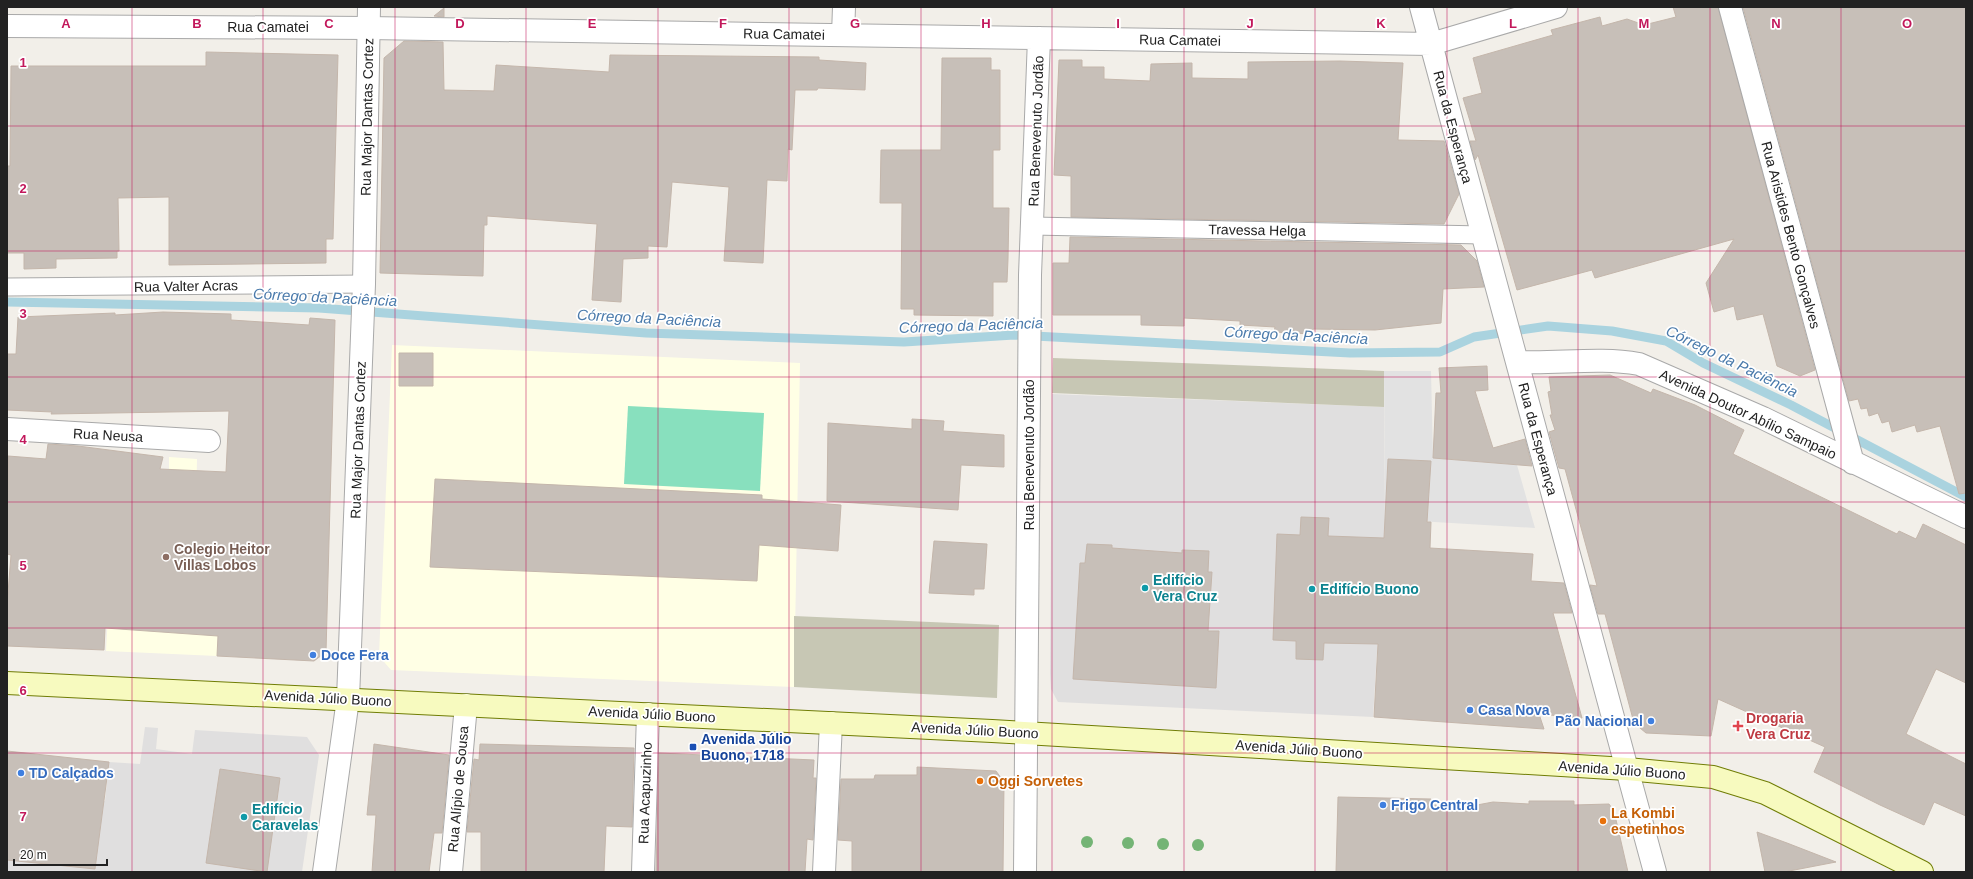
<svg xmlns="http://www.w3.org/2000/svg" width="1973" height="879" font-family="Arial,sans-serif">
  <rect width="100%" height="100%" fill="#f2efe9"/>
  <path fill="#e0dfdf" d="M1052 394 1384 407 1385 519 1373 717 1058 702 1051 689 1050 674Z
    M145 727 158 728 156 749 192 754 195 730 307 737 319 755 302 872H7V792L105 801 109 762 140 764Z"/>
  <path fill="#ffffe5" d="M392 345 800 363 794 687 391 670 379 656Z
    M169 457 197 459 195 550 219 590 217 656 106 651 111 562 169 505Z"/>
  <path fill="#c7c7b4" d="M1053 358 1384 371V407L1052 393Z
    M794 616 999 625 997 698 794 687Z"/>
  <path fill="#88e0be" d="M628 406 764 413 760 491 624 484Z"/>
  <path fill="#e2e2e2" d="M1384 371H1431L1433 458 1517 465 1535 528 1385 519Z"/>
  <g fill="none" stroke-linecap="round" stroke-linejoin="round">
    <path stroke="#aad3df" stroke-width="9" d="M7 302 319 308 646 333 904 342 1014 335 1350 353 1440 352 1474 337 1548 326 1612 331 1666 341 1703 363 1791 405 1966 497"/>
  </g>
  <path fill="#c7bfb8" stroke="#c4b6ab" d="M1673 7H1718L1815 370 1800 376 1777 366 1763 314 1737 320 1734 306 1714 312 1706 283 1734 239 1595 278 1592 270 1517 290 1478 155 1475 160 1470 141H1476L1463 98 1482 93 1473 58 1553 35 1551 30 1600 17 1602 26 1627 19 1644 25 1676 17Z
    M1743 7H1966V493L1959 494 1940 426 1917 432 1915 425 1892 432 1889 421 1882 423 1878 413 1869 416 1867 408 1861 409 1858 399 1849 401Z
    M444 8V17L434 16Z
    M404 41 443 42 444 90 494 91 496 65 609 72 610 55 819 57V60L866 63 865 90 818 88 817 90H795L792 150 788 149 787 181 767 180 763 263 724 261 729 187 672 182 667 247 648 246V258L623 259 621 302 592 300 597 224 487 216V225H484L483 276 380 273 384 58Z
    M206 52 338 55 333 239H326V263L169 265V197L118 198 119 251H117V258L56 259V268L24 269V253H7V166H10L11 66H206Z
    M942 58H991V70H1000V150H993V208H1009L1008 259 1007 282H993V316L914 315V309H901L902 203H880L881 150H941Z
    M1059 60H1082V67H1104V79L1150 81 1151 64 1192 63V78L1248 79V62L1340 61 1403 63 1398 140 1444 141 1459 194 1444 224 1071 217V176L1054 175Z
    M1070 237 1461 245 1477 261 1484 287 1443 289 1441 323 1375 330 1313 329 1312 334 1274 332 1275 327 1240 325V321L1184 318V326L1141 325V315H1053V263H1069Z
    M163 312 231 314V320L309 325 310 318 335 320 326 652 314 661 217 656 218 636 105 628 104 650 7 646V605L11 555 7 554 8 456 46 459 48 444 78 446 163 457 160 469 226 472 229 411 51 414 52 412 7 410V354H16L18 317 115 313V315Z
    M399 353H433V386H399Z
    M1487 366 1488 390 1475 391 1493 448 1525 439 1532 466 1433 458 1436 393H1441L1439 368Z
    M1610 375 1651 393 1653 389 1695 405 1744 430 1733 454 1897 534 1899 531 1916 539 1923 524 1966 545V683L1936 669 1906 734 1966 764V816L1934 802 1924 825 1880 805 1814 772 1825 747 1718 699 1711 736 1646 733 1634 723 1605 614H1598L1590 585 1597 586 1565 469 1559 468 1549 432 1555 430 1550 415H1552L1548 392 1551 391 1549 377Z
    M912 419 944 421 943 431 1004 435V467L961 465 958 510 827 501 828 423 912 429Z
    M1388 459 1431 461 1427 522H1431L1430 548 1533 554 1531 581 1564 583 1572 613H1553L1582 718 1539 714 1544 729 1374 717 1378 644 1324 643 1323 660 1296 659V641L1273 640 1277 534 1300 535 1301 517 1329 518 1328 536 1384 538Z
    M435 479 762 495V499L841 505 838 551 759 545 757 581 430 567Z
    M934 541 987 544 984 589H974V595L929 593Z
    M1087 544 1112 545V548L1182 553V550L1209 551 1208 572H1212L1208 631H1219L1216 688 1073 679 1080 563H1085Z
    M374 744 449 755 442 833H434L429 872H372L376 815H367Z
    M480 744 634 748 632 827 606 826 604 872H481V832H467L474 759 479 760Z
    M7 751 109 762 95 869 7 860Z
    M659 753 814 760 813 778H816L813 840 807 839 805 872H656Z
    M917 767 996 771 1004 782 1003 872H852V841L838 840 841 779H874L875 775H917Z
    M220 769 280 778 267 872 206 863Z
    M1338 797 1431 799 1430 805H1477L1493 802 1529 804V801H1574V805L1609 804 1614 811 1628 872H1336Z
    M1757 832 1787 843 1836 862 1784 872H1765Z"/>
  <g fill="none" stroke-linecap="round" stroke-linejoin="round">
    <defs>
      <path id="service" d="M1032 226 1483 235
        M7 287 364 284"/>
      <path id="minor" d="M1421 7 1627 769
        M1730 7 1853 463
        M7 26 368 28 1431 44 1556 7
        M843 35 844 7
        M1518 362C1558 364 1599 357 1639 364L1763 418 1966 517
        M7 429 209 441
        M451 872 466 705
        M643 872 648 714
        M824 872 831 723
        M1025 872 1030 275 1039 38"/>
      <path id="tertiary" d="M1627 769 1655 872
        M324 872 348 699 364 284 369 7"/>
      <path id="secondary" d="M7 683 992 731 1627 769 1713 777 1765 793 1922 872"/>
    </defs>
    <use href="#service" stroke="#a9a9a9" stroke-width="19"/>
    <use href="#minor" stroke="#a9a9a9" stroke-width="24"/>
    <use href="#tertiary" stroke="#a9a9a9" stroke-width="24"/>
    <use href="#secondary" stroke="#707d05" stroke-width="24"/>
    <use href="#service" stroke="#fff" stroke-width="17"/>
    <use href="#minor" stroke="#fff" stroke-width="22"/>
    <use href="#tertiary" stroke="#fff" stroke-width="22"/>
    <use href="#secondary" stroke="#f7fabf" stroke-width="22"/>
  </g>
  <g fill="#74b475">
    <circle cx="1087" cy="842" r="6"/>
    <circle cx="1128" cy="843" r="6"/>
    <circle cx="1163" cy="844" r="6"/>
    <circle cx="1198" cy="845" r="6"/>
  </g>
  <path fill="none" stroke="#c2185b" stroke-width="1" stroke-opacity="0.55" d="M132 7V872M263 7V872M395 7V872M526 7V872M658 7V872M789 7V872M921 7V872M1052 7V872M1184 7V872M1315 7V872M1447 7V872M1578 7V872M1710 7V872M1841 7V872M7 126H1966M7 251H1966M7 377H1966M7 502H1966M7 628H1966M7 753H1966"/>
  <circle fill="#8d6e63" stroke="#fff" stroke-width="1.5" cx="166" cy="557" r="4"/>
  <g fill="#0f9aa8" stroke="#fff" stroke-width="1.5">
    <circle cx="1145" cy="588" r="4"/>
    <circle cx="1312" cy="589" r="4"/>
    <circle cx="244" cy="817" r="4"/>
  </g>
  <g fill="#3f7fe0" stroke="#fff" stroke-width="1.5">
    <circle cx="313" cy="655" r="4"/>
    <circle cx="1470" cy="710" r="4"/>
    <circle cx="1651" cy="721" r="4"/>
    <circle cx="21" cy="773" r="4"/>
    <circle cx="1383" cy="805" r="4"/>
  </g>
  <path fill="#e0444e" stroke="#fff" stroke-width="1.5" d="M1736 720h4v4h4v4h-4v4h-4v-4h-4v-4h4z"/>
  <rect fill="#1a4fb4" stroke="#fff" stroke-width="1.5" x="689" y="743" width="8" height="8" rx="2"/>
  <g fill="#e8710a" stroke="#fff" stroke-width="1.5">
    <circle cx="980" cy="781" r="4"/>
    <circle cx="1603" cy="821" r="4"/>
  </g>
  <g text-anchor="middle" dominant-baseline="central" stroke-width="3.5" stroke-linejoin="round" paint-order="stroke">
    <g font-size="14" fill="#222" stroke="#fff">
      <text x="268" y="27">Rua Camatei</text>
      <text transform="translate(784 34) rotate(1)">Rua Camatei</text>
      <text transform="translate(1180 40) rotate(1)">Rua Camatei</text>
      <text transform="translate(367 117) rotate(-89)">Rua Major Dantas Cortez</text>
      <text transform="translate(1453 127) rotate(75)">Rua da Esperança</text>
      <text transform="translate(1036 131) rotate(-88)">Rua Benevenuto Jordão</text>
      <text transform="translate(1257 230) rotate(1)">Travessa Helga</text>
      <text transform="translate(1791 235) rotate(75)">Rua Aristides Bento Gonçalves</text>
      <text transform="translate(186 286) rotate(-1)">Rua Valter Acras</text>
      <text transform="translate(1748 414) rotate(25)">Avenida Doutor Abílio Sampaio</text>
      <text transform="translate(108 435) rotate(3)">Rua Neusa</text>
      <text transform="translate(1538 439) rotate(75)">Rua da Esperança</text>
      <text transform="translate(358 440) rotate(-88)">Rua Major Dantas Cortez</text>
      <text transform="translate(1029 455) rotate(-90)">Rua Benevenuto Jordão</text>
      <text transform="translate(328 698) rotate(3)">Avenida Júlio Buono</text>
      <text transform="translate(652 714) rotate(3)">Avenida Júlio Buono</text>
      <text transform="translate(975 730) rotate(3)">Avenida Júlio Buono</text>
      <text transform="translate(1299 749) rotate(4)">Avenida Júlio Buono</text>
      <text transform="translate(1622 770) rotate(4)">Avenida Júlio Buono</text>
      <text transform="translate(458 789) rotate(-85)">Rua Alípio de Sousa</text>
      <text transform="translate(645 793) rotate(-88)">Rua Acapuzinho</text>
    </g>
    <g font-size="14" font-weight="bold" fill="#785e54" stroke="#fff" text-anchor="start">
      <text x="174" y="549">Colegio Heitor<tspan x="174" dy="16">Villas Lobos</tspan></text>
    </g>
    <g font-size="14" font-weight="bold" fill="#0d838f" stroke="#fff" text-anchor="start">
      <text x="1153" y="580">Edifício<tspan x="1153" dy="16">Vera Cruz</tspan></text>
      <text x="1320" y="589">Edifício Buono</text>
      <text x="252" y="809">Edifício<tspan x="252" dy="16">Caravelas</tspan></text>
    </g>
    <g font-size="14" font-weight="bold" fill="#366cbe" stroke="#fff" text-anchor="start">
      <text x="321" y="655">Doce Fera</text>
      <text x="1478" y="710">Casa Nova</text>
      <text x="1643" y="721" text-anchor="end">Pão Nacional</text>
      <text x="29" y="773">TD Calçados</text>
      <text x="1391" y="805">Frigo Central</text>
    </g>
    <g font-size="14" font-weight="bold" fill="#be3a42" stroke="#fff" text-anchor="start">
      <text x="1746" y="718">Drogaria<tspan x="1746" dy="16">Vera Cruz</tspan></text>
    </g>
    <g font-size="14" font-weight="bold" fill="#164399" stroke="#fff" text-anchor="start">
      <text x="701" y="739">Avenida Júlio<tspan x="701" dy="16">Buono, 1718</tspan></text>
    </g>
    <g font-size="14" font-weight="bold" fill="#c56008" stroke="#fff" text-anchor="start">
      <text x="988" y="781">Oggi Sorvetes</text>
      <text x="1611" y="813">La Kombi<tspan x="1611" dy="16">espetinhos</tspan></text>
    </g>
    <g font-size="15" font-style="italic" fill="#4a7aab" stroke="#fff">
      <text transform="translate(325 297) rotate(3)">Córrego da Paciência</text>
      <text transform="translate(649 318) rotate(3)">Córrego da Paciência</text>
      <text transform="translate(971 325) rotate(-2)">Córrego da Paciência</text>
      <text transform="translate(1296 335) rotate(3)">Córrego da Paciência</text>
      <text transform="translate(1732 361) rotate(26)">Córrego da Paciência</text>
    </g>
  </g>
  <g font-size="13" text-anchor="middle" font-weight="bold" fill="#c2185b" stroke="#fff" stroke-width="3.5" stroke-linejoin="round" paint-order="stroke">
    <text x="66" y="28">A</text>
    <text x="197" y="28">B</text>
    <text x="329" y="28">C</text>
    <text x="460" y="28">D</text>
    <text x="592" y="28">E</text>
    <text x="723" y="28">F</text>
    <text x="855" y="28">G</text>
    <text x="986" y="28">H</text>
    <text x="1118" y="28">I</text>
    <text x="1250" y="28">J</text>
    <text x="1381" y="28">K</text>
    <text x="1513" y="28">L</text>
    <text x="1644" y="28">M</text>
    <text x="1776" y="28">N</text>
    <text x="1907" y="28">O</text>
    <text x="23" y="67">1</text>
    <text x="23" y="193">2</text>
    <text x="23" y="318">3</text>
    <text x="23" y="444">4</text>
    <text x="23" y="570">5</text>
    <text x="23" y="695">6</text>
    <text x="23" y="821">7</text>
  </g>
  <rect width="1973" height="879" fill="none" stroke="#222222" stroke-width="16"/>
  <path d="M14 859v6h93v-6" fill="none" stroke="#222222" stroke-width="2"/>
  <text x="20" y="859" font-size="12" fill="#222222" stroke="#ffffff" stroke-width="3" paint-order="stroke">20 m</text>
</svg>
